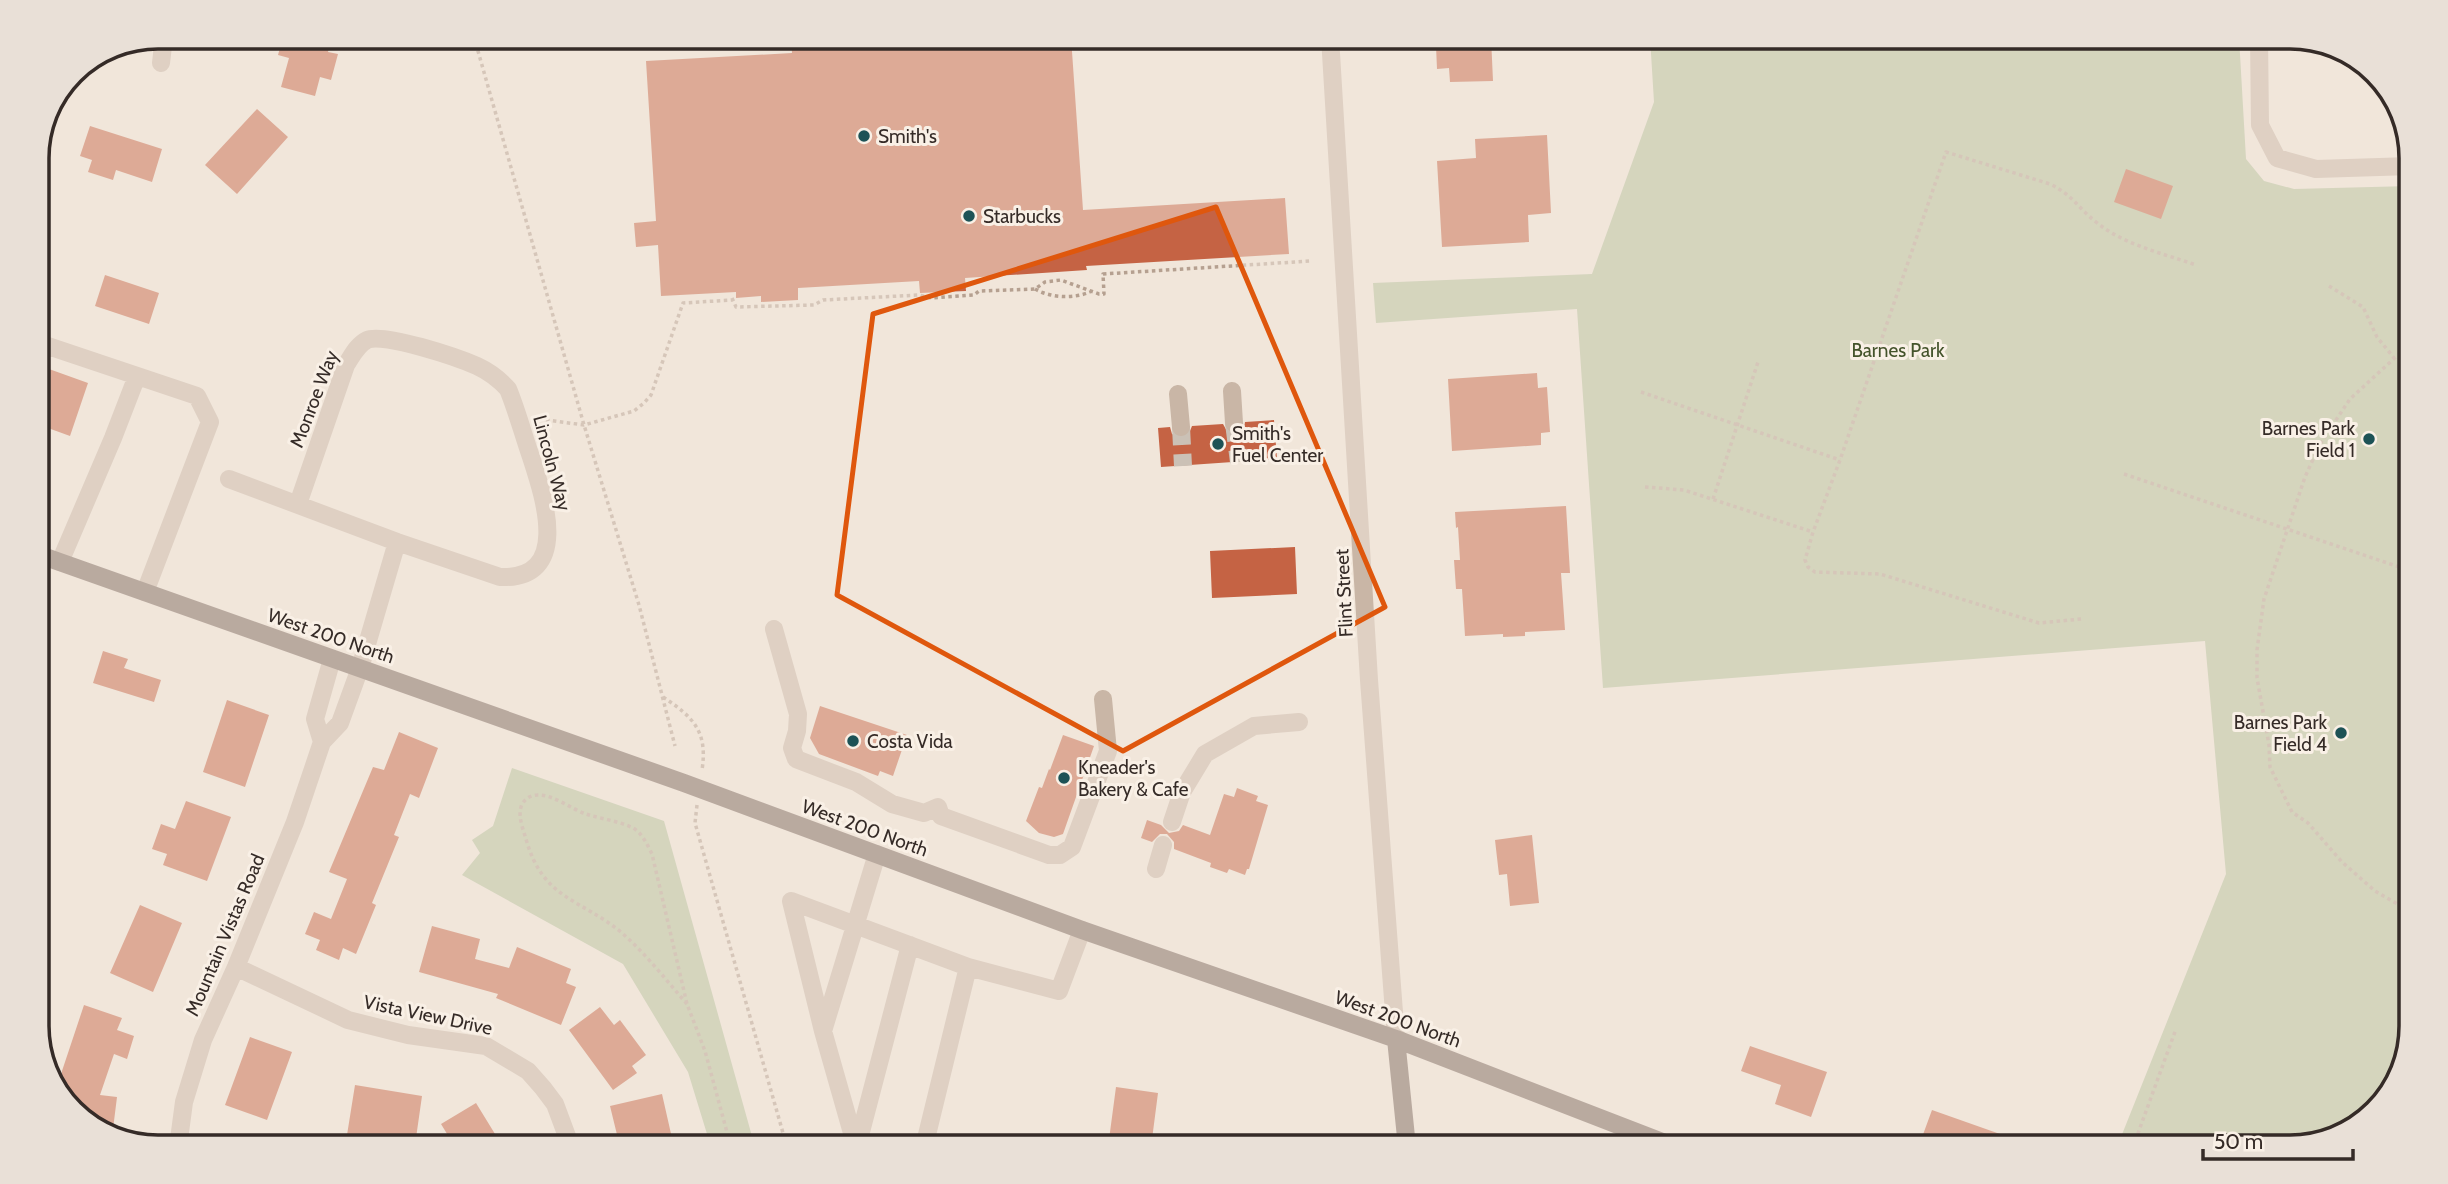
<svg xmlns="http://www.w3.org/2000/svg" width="2448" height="1184" font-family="Cabin,sans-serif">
  <rect width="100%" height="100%" fill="#f1e6da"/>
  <path fill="#b3c09a" d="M1650 37H2239L2246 159 2264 181 2294 189 2411 186V1026L2399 1079 2357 1127 2291 1147H2117L2226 874 2205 641 1603 688 1577 309 1376 323 1373 283 1592 274 1654 102Z
    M512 768 664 821 755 1147H711L688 1072 623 964 462 875 480 853 472 840 493 826Z"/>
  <path fill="#c56344" d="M283 37H332L328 52 338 54 331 80 320 77 315 96 281 87 289 58 278 55Z
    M791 37H904L905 46 1071 37 1083 210 1285 198 1289 254 1086 266 1087 270 965 278 966 291 920 293 919 281 798 288V300L761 302V296L736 298V292L661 296 658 245 636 247 634 223 656 221 646 61 792 53Z
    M1443 37H1491L1493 81 1450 82 1449 68 1437 69 1436 46H1443Z
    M257 109 288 137 237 194 205 165Z
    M90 126 162 149 152 182 116 170 113 180 88 172 92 160 80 156Z
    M1547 135 1551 213 1528 215 1529 242 1442 247 1437 161 1476 158 1475 139Z
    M2126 169 2173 186 2161 219 2114 202Z
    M105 275 159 293 149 324 95 306Z
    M49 369 88 383 70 436 37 424V403Z
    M1537 373 1538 388 1547 387 1550 432 1541 433V445L1452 451 1448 379Z
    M1274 420 1277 459 1161 467 1158 428 1170 427 1172 434 1181 438 1188 436 1192 426 1223 424 1228 433 1235 434 1244 429 1245 422Z
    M1566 506 1570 573H1561L1565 630 1525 632V636L1503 637V634L1465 636 1462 589H1456L1454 560H1460L1458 527 1456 528 1455 512Z
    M1295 547 1297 594 1212 598 1210 551Z
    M103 651 128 659 124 668 161 680 154 702 93 683Z
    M227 700 269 715 245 787 203 772Z
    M820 706 907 735 893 776 880 771 878 776 819 754 810 738Z
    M399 732 438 748 419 798 410 794 394 835 399 837 372 903 376 905 356 954 343 948 339 960 316 950 320 940 305 934 314 912 331 919 347 879 329 872 373 767 384 770Z
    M1063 735 1094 746 1063 834 1054 837 1039 833 1026 821 1039 787 1042 788 1049 769 1050 770Z
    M1237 788 1258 796 1256 801 1268 805 1249 869H1247L1245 875 1229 869 1227 873 1210 867 1211 863 1174 849V842L1167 834H1160L1152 842 1141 838 1147 820 1161 825 1169 833 1179 831 1183 825 1210 835 1224 794 1234 797Z
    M186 801 231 817 207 881 163 865 167 854 152 849 161 824 175 829Z
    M1532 835 1539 903 1510 906 1507 874 1499 875 1495 840Z
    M140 905 182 923 153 992 110 973Z
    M432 926 480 939 475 959 509 968 517 947 571 969 566 983 576 987 561 1025 496 998 498 994 419 972Z
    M84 1005 122 1018 117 1030 134 1036 127 1059 114 1054 100 1095 117 1097 112 1137 105 1135 61 1097 62 1071Z
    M600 1007 614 1025 620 1020 646 1055 632 1066 637 1073 613 1090 569 1030Z
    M250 1037 292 1052 267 1120 225 1105Z
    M1750 1046 1827 1072 1811 1117 1775 1104 1781 1085 1741 1071Z
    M355 1085 422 1096 415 1145 347 1135Z
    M1116 1087 1158 1093 1151 1147H1108Z
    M662 1094 674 1147H620L610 1106Z
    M476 1103 503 1147H455L441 1124Z
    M1932 1110 2000 1134 1995 1147H1942L1921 1140Z"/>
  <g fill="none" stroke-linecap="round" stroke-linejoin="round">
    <path stroke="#cbc1b6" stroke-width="18" stroke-dasharray="18 9" stroke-linecap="butt" d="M1234 423 1239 462
      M1181 427 1183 466"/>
    <path stroke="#b5a090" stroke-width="3.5" stroke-dasharray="3.5 3.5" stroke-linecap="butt" d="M474 37 584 425 639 605 675 746
      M2329 286 2363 307 2377 337 2394 358
      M1035 289C1051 298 1073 299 1090 292
      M732 298 736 307 814 305 823 300 919 295 932 298 974 295 979 291 1035 289 1045 282 1061 280 1099 294H1104L1103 274 1311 261
      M2411 343 2350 399 2320 444 2305 477 2264 599 2257 650V678L2269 745 2270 767 2292 812 2308 823 2342 862 2375 891 2411 912
      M1641 392 1840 460
      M539 419 584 425 634 411 644 403 651 395 683 303 732 300
      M2124 474 2411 571
      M1645 487 1684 490 1813 532
      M1713 499 1758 362
      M2081 619 2039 623 1880 574 1815 572 1808 567 1805 560 1813 532 1840 460 1946 152 2050 184C2074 196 2077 207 2096 222 2124 245 2162 253 2196 265
      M663 697C693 717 708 731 702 770
      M697 805 695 823 787 1147
      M2406 961 2411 963
      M2399 981 2411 985
      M687 1004C666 980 646 954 622 933 580 898 543 900 526 839 523 829 518 817 521 807 523 800 530 795 537 795 553 794 571 809 586 814 601 819 619 821 633 828 642 833 647 844 652 854L687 1004 705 1051 731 1147
      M2133 1147 2176 1029"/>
    <path stroke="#c9b6a6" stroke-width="18" d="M1330 37 1369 680 1396 1039
      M2259 37 2260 125 2277 158 2316 169 2411 166
      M161 63 164 37
      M37 365 45 345 197 396 210 422 145 592
      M1232 391 1234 423
      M1178 394 1181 427
      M229 479 397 542 500 577C572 580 544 497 531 457 523 434 517 411 508 389 499 379 490 372 477 366 459 358 383 332 367 340 357 345 352 356 346 365L298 504
      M60 562 113 438 137 376
      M774 629 798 714 797 731 792 748 796 759 856 782 892 804 924 813 938 807 941 816 1049 855H1060L1072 847 1108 751 1103 699
      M322 742 315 719 332 659
      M1172 822 1182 792 1205 754 1254 726 1299 722
      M1156 869 1163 845
      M236 967 348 1020 408 1035 486 1046 528 1071 543 1088 555 1104 571 1147
      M823 1031 791 901 968 967
      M178 1147 184 1102 203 1040 236 967 295 822 322 742 340 723 360 668 397 542
      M856 1147 823 1031 877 854
      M857 1147 910 945
      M924 1147 968 967 1059 991 1082 930"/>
    <path stroke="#776258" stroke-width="18" d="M37 554 684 783 1082 930 1396 1039 1675 1147
      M1396 1039 1407 1147"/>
  </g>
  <path d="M0 0H2448V1184H0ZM1216 207 1385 607 1123 751 837 595 873 314Z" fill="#f1e6da" fill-opacity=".55" fill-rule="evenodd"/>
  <path fill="none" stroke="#df570d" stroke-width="5" stroke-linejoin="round" d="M1216 207 1385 607 1123 751 837 595 873 314Z"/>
  <g fill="#1d5256" stroke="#f9f0e6" stroke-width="2.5">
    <circle cx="864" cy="136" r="7"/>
    <circle cx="969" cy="216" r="7"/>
    <circle cx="2369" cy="439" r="7"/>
    <circle cx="1218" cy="444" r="7"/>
    <circle cx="2341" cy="733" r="7"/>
    <circle cx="853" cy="741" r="7"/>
    <circle cx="1064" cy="778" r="7"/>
  </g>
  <g text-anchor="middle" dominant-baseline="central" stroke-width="6" stroke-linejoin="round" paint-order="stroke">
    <g font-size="19" fill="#352b27" stroke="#f9f0e6" text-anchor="start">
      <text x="878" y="136">Smith's</text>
      <text x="983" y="216">Starbucks</text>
      <text x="2355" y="428" text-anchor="end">Barnes Park<tspan x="2355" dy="22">Field 1</tspan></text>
      <text x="1232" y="433">Smith's<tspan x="1232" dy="22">Fuel Center</tspan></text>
      <text x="2327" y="722" text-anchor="end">Barnes Park<tspan x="2327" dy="22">Field 4</tspan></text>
      <text x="867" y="741">Costa Vida</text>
      <text x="1078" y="767">Kneader's<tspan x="1078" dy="22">Bakery &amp; Cafe</tspan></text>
    </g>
    <g font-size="19" fill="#44532b" stroke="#f9f0e6">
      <text x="1898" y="350">Barnes Park</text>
    </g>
    <g font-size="19" fill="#352b27" stroke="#f9f0e6">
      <text transform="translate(314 399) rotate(-69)">Monroe Way</text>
      <text transform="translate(552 463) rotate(75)">Lincoln Way</text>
      <text transform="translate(1344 593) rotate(-93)">Flint Street</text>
      <text transform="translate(331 636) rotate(19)">West 200 North</text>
      <text transform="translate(865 828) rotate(20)">West 200 North</text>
      <text transform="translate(225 935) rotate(-67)">Mountain Vistas Road</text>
      <text transform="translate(428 1015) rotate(12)">Vista View Drive</text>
      <text transform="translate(1398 1019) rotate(20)">West 200 North</text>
    </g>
  </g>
  <path d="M0 0H2448V1184H0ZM158 49H2290A109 109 0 0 1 2399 158V1026A109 109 0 0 1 2290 1135H158A109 109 0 0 1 49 1026V158A109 109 0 0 1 158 49Z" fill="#e9e0d7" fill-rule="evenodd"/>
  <path fill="none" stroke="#352b27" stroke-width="3.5" d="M158 49H2290A109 109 0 0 1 2399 158V1026A109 109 0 0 1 2290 1135H158A109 109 0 0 1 49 1026V158A109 109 0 0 1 158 49Z"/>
  <path d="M2203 1149v10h150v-10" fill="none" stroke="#352b27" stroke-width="3.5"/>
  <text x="2214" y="1149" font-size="21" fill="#352b27" stroke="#f9f0e6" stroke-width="5" paint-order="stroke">50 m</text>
</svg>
